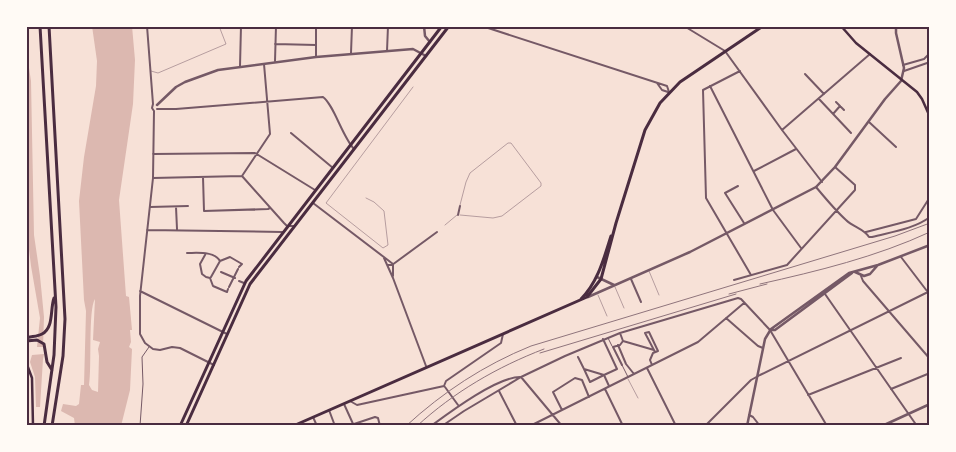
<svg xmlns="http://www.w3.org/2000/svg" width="956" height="452" font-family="'Noto Sans',sans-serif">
  <rect width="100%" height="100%" fill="#f7e1d7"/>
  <path fill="#dcb8b0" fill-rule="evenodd" d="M92 26H132L135 60 133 104 119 200 126 296 129 297 132 330H130L131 342 129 347 132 349 130 390 121 426H75L74 418 61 411 63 404 76 406 79 404 81 385H84L86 311 84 300 79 201 84 157 96 86 97 61ZM95 299 93 340 100 342 98 349 99 356 98 392 92 390 89 385C92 367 88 310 95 299Z
    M26 48 31 81 34 235 40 276 44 317 43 347H37L40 318 31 266 26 224Z
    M44 354 43 359 40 407H36L35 377 30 362 32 355Z"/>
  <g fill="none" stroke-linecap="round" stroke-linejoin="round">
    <path stroke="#755966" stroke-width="0.5" d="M151 71 158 73 226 44 219 26
      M366 198 374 202 384 211 388 245 383 248 326 203 413 87
      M460 205 466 182 470 173 508 143H511L541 183V186L502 216 493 218 460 215
      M445 225 457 215
      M649 271 659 295
      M615 287 624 308
      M598 295 607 316
      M628 379 638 398"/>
    <path stroke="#755966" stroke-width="1" d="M608 338 612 346
      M622 365 628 377
      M140 426 143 384 142 357 149 347"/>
    <path stroke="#755966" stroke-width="2" d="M147 26 153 104 152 108 154 111 153 178 140 296V334L145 343 153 349 160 350 172 347 180 348 214 365
      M482 26 667 86 669 92
      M684 26 725 51 782 130 822 182
      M275 44 316 45
      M387 51 388 26
      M351 53 352 26
      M316 57V26
      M275 61 276 26
      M903 65 924 59 930 53
      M240 66 241 26
      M740 71 703 90 706 198 751 275
      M904 71 930 62
      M805 74 824 94
      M657 83 662 90 668 92
      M710 86 773 210 801 248
      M819 99 851 133
      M836 102 840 106
      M157 109H176L323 97C334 105 342 136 354 149
      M833 114 840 106 844 110
      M869 122 896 147
      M782 130 870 54
      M291 133 333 168
      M153 154 255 153 315 190
      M754 171 796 149
      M242 176 270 134 264 64
      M203 177 204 211 268 209 270 208
      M153 178 242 176 284 223 287 226H294
      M738 186 725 193 744 223
      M816 187C826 199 835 210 846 220 853 227 864 229 869 237H872C891 232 914 229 930 217
      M313 203 393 264V276
      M150 207 188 206
      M176 207 177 229
      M458 215 460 206
      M147 230 282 232
      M866 232 916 219 930 197
      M187 253C198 253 214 251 220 261L211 277
      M205 255 200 264 202 274 206 277 210 278 213 286 227 292 228 289
      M901 257 930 295
      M384 258 393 278 426 366
      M220 261 230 257 242 264 239 267
      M388 265H392L437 232
      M221 272 235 278
      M861 276 863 281 930 359
      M631 279 641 302
      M734 280 787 265 855 190V185L835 167
      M239 281 244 283
      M229 287 238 269
      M140 291 227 334
      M825 294 917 426
      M726 318 758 346 763 348
      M620 333 623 341 654 350
      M603 339 617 369 604 375 609 386
      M618 345 626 364 634 374
      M578 357 584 369 604 375
      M622 365 613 347 620 345 623 341
      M652 365 650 360 653 353 658 351 649 332 645 333 655 352
      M647 368 676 426
      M584 369 590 382 604 375
      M521 377 562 426
      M445 387 458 405
      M605 389 623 426
      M891 389 930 373
      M499 391 517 426
      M808 395 901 358
      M350 401 357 405 444 386 446 381 501 343 503 334
      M344 404 354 426
      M329 410 335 426
      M562 410 553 392 575 378 582 380 589 397
      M749 415 753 417 760 426
      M313 417 317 426
      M354 424 375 417 378 418 380 426
      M431 426C450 412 497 377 520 377
      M442 426 464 411 521 377 565 356 620 333 738 298 741 299 770 330 827 426
      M530 426 698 342 744 303
      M705 426 751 380 760 375 930 291"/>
    <path stroke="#755966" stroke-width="2.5" d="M424 26 425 36 430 42
      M157 105 176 87 185 82 218 70 316 57 413 49 426 56
      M855 272 864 276 870 274 877 266
      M597 277 614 285
      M588 297 690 252 816 187 835 167 885 99 901 81 904 68 896 33V26
      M771 330H775L852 273
      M747 426 765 339 771 329 849 273 878 265 930 245
      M882 426 930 404"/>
    <path stroke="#4a2c40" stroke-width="2.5" d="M841 26 856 43 917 92 922 99 930 117
      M26 362 32 378 33 426"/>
    <path stroke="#4a2c40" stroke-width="3" d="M581 299C598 282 604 258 611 236
      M180 426 246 281 442 26
      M186 426 250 284 449 26
      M293 426 587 297 601 279 616 223 645 130 660 103 680 82 763 26"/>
    <path stroke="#4a2c40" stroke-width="3" d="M40 26 56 307 54 355 44 426
      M49 26 65 319 63 356 52 426
      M26 338C31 336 37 337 42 334 54 328 50 309 54 298
      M26 341 37 340 44 344 47 362 52 370"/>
    <path stroke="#8f747c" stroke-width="1" d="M760 284C818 271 876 257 930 232
      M729 294 767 284
      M540 353 736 294
      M406 426C443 392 484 365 531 346L895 236 930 223
      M417 426C454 392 497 367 544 349"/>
  </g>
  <rect width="956" height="452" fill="none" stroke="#fffaf5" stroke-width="55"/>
  <rect x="28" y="28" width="900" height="396" fill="none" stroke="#4a2c40" stroke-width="2"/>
</svg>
